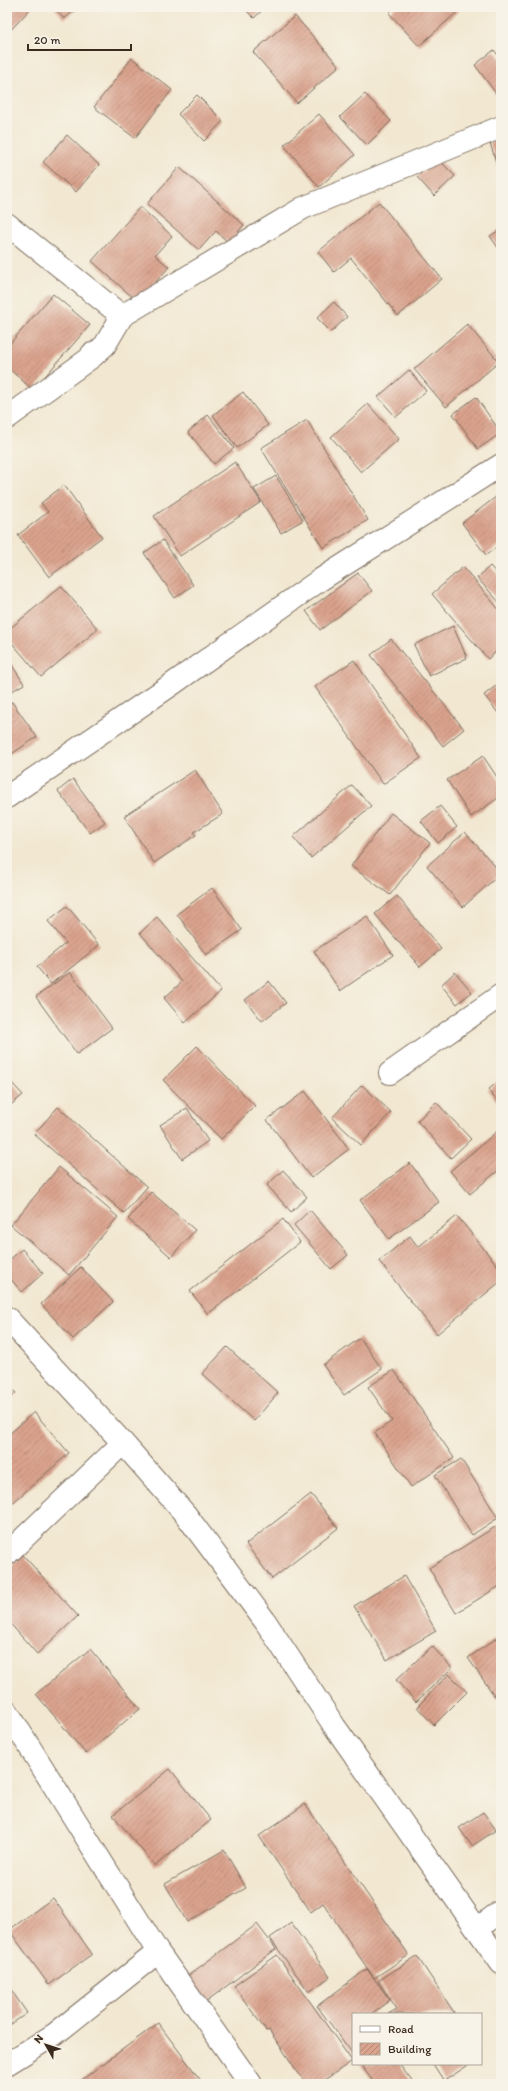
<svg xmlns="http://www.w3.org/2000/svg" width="508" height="2091" font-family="Itim,sans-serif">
  <defs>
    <pattern id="building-hatch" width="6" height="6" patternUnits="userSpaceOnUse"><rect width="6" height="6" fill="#daa38d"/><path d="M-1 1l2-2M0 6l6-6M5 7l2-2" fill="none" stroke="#b28573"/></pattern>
  </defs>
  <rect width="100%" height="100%" fill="#f7f3e8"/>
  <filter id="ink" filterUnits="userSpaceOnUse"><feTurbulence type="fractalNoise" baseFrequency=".025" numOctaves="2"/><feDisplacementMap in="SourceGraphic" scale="8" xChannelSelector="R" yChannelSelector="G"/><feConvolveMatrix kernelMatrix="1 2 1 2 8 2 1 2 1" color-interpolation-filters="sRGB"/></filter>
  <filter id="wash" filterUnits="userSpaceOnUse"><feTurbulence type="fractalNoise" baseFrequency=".012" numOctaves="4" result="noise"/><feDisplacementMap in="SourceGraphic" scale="16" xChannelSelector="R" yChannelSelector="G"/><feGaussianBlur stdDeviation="0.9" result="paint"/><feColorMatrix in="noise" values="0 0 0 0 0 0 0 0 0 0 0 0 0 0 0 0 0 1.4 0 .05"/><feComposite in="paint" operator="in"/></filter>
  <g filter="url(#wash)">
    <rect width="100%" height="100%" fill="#f2e8d2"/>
    <g id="blocks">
      <path fill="url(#building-hatch)" d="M7 7H32L7 34Z
        M54 7H79L64 19Z
        M243 7H266L254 18Z
        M395 7H463L419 46 389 13Z
        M295 16 339 66 297 103 253 52Z
        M494 50 501 59V92L497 95 475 65Z
        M132 58 172 90 135 138 94 107Z
        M365 94 391 121 367 145 340 117Z
        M197 95 223 121 204 141 178 114Z
        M319 114 355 155 319 187 284 145Z
        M67 135 99 165 76 192 43 162Z
        M501 140V170L499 171 490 143Z
        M437 158 455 176 434 196 417 177Z
        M179 167 244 225 229 243 216 231 199 250 147 204Z
        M379 202 442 279 398 316 351 258 334 272 318 252Z
        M140 207 172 236 155 255 169 267 138 302 92 261Z
        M501 229V252L490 236Z
        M53 294 90 325 33 390 7 367V347Z
        M334 302 347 317 331 332 317 318Z
        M467 324 499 362 446 407 414 369Z
        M409 370 426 391 396 417 378 397Z
        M243 392 268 425 237 448 213 415Z
        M476 397 501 433 478 449 453 414Z
        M368 404 399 439 361 472 331 437Z
        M208 415 234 448 214 464 188 432Z
        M307 420 368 520 323 548 261 448Z
        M235 462 261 502 180 556 154 516Z
        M276 476 303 520 281 533 254 489Z
        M64 485 102 537 49 577 18 535 48 512 41 503Z
        M501 493V544L486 555 462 523Z
        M163 540 193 585 175 598 144 553Z
        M490 566 501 578V604L477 578Z
        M463 567 501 612V647L488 659 432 594Z
        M358 573 372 591 320 630 306 611Z
        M61 586 98 629 41 677 7 637V631Z
        M453 626 467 658 429 676 414 645Z
        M391 639 464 729 443 746 371 655Z
        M7 657 24 684 7 694Z
        M354 660 421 758 383 784 315 687Z
        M501 682V711L498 713 484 695Z
        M12 702 37 737 7 757V705Z
        M483 756 501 783V796L471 817 447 780Z
        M195 770 223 814 194 832 196 835 154 863 124 816Z
        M73 779 105 822 90 833 58 791Z
        M352 785 371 806 311 858 293 837Z
        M440 806 457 827 438 843 421 821Z
        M391 813 430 843 390 895 351 866Z
        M465 832 501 873 463 907 427 866Z
        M212 888 242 930 206 955 177 914Z
        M397 896 441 949 420 967 375 914Z
        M67 906 99 945 51 984 37 967 66 943 48 921Z
        M367 916 393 955 340 991 314 951Z
        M157 917 221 991 185 1023 164 998 182 982 140 933Z
        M70 972 112 1028 77 1054 36 997Z
        M455 972 472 992 457 1004 441 985Z
        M269 981 286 1003 262 1021 245 1000Z
        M197 1046 255 1106 221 1139 163 1080Z
        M501 1079V1106L488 1090Z
        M9 1080 23 1095 7 1108V1081Z
        M362 1085 391 1112 361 1145 332 1118Z
        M305 1091 349 1149 311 1178 267 1120Z
        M436 1102 471 1139 451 1158 417 1121Z
        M58 1107 147 1187 124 1213 34 1134Z
        M187 1108 208 1141 182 1159 160 1125Z
        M501 1128V1168L470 1194 450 1171Z
        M410 1163 439 1202 389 1239 360 1200Z
        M59 1167 118 1217 69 1275 11 1225Z
        M283 1170 307 1197 291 1212 267 1185Z
        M151 1192 195 1230 171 1257 128 1219Z
        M310 1210 348 1255 331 1269 294 1225Z
        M457 1216 501 1270V1281L437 1334 379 1261 410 1236 418 1247Z
        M283 1219 300 1242 208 1314 190 1291Z
        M22 1249 43 1273 22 1292 7 1275V1262Z
        M81 1267 113 1302 73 1339 41 1304Z
        M360 1338 382 1369 344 1395 323 1365Z
        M227 1347 278 1393 254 1421 202 1374Z
        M394 1370 454 1458 411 1487 375 1433 392 1421 368 1387Z
        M7 1384 16 1393 7 1401Z
        M34 1412 69 1453 7 1508V1436Z
        M461 1459 498 1518 472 1535 435 1475Z
        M311 1494 338 1528 272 1579 246 1544Z
        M500 1524 501 1585 456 1613 429 1568Z
        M23 1555 78 1616 37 1654 7 1620V1569Z
        M404 1576 436 1631 387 1660 354 1606Z
        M501 1635V1694L496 1698 468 1658Z
        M432 1646 452 1668 416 1702 396 1680Z
        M90 1649 140 1709 86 1754 36 1694Z
        M449 1674 467 1692 434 1725 417 1707Z
        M170 1769 211 1820 155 1866 113 1815Z
        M305 1804 409 1955 374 1978 323 1903 311 1912 259 1836Z
        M483 1812 496 1830 472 1846 459 1828Z
        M224 1850 246 1888 187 1922 165 1884Z
        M53 1898 92 1954 49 1985 9 1930Z
        M291 1923 330 1977 309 1992 270 1938Z
        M257 1924 276 1949 204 2003 185 1978Z
        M277 1955 352 2061 319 2084H306L269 2030 266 2031 234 1986Z
        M417 1956 455 2014H388L397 2009 378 1981Z
        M367 1969 390 2000 371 2014H353V2054L317 2006Z
        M7 1984 27 2013 7 2027Z
        M158 2023 202 2082 200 2084H76Z
        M360 2064H399L414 2084H375Z
        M433 2064H470L444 2081Z"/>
    </g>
  </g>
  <g filter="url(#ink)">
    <use href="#blocks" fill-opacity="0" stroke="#7b6c5d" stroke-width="1"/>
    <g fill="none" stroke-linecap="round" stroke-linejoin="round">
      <defs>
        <path id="minor" d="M7 224 122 316
          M93 356 105 345 122 316 303 208 501 127
          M7 418 93 356 92 354
          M7 797 171 685 320 580 501 465
          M390 1073 501 995
          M7 1318 123 1443 186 1515 265 1621 335 1727 501 1963
          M7 1554 123 1443
          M7 1711 158 1952 251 2084
          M477 1929 501 1911
          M7 2064 55 2034 158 1952"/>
      </defs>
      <use href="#minor" stroke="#7b6c5d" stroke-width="24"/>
      <use href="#minor" stroke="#fff" stroke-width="22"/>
    </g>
  </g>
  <rect width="508" height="2091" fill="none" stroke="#f7f3e8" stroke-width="24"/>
  <rect x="352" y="2013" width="130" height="52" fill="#f7f3e8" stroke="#aca397"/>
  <rect x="360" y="2026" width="20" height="6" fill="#ffffff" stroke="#aca397"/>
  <text x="388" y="2033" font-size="12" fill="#3b2a1e">Road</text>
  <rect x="360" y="2043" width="20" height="12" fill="url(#building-hatch)" stroke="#aca397"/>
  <text x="388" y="2053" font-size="12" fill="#3b2a1e">Building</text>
  <g transform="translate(46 2045) rotate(309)" stroke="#f7f3e8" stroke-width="3" paint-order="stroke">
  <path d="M0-3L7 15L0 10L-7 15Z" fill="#3b2a1e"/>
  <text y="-6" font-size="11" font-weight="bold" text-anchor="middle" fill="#3b2a1e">N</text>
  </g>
  <path d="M28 44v6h103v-6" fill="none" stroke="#3b2a1e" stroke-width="2"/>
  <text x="34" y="44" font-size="12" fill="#3b2a1e" stroke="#f7f3e8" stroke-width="3" paint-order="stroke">20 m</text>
</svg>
